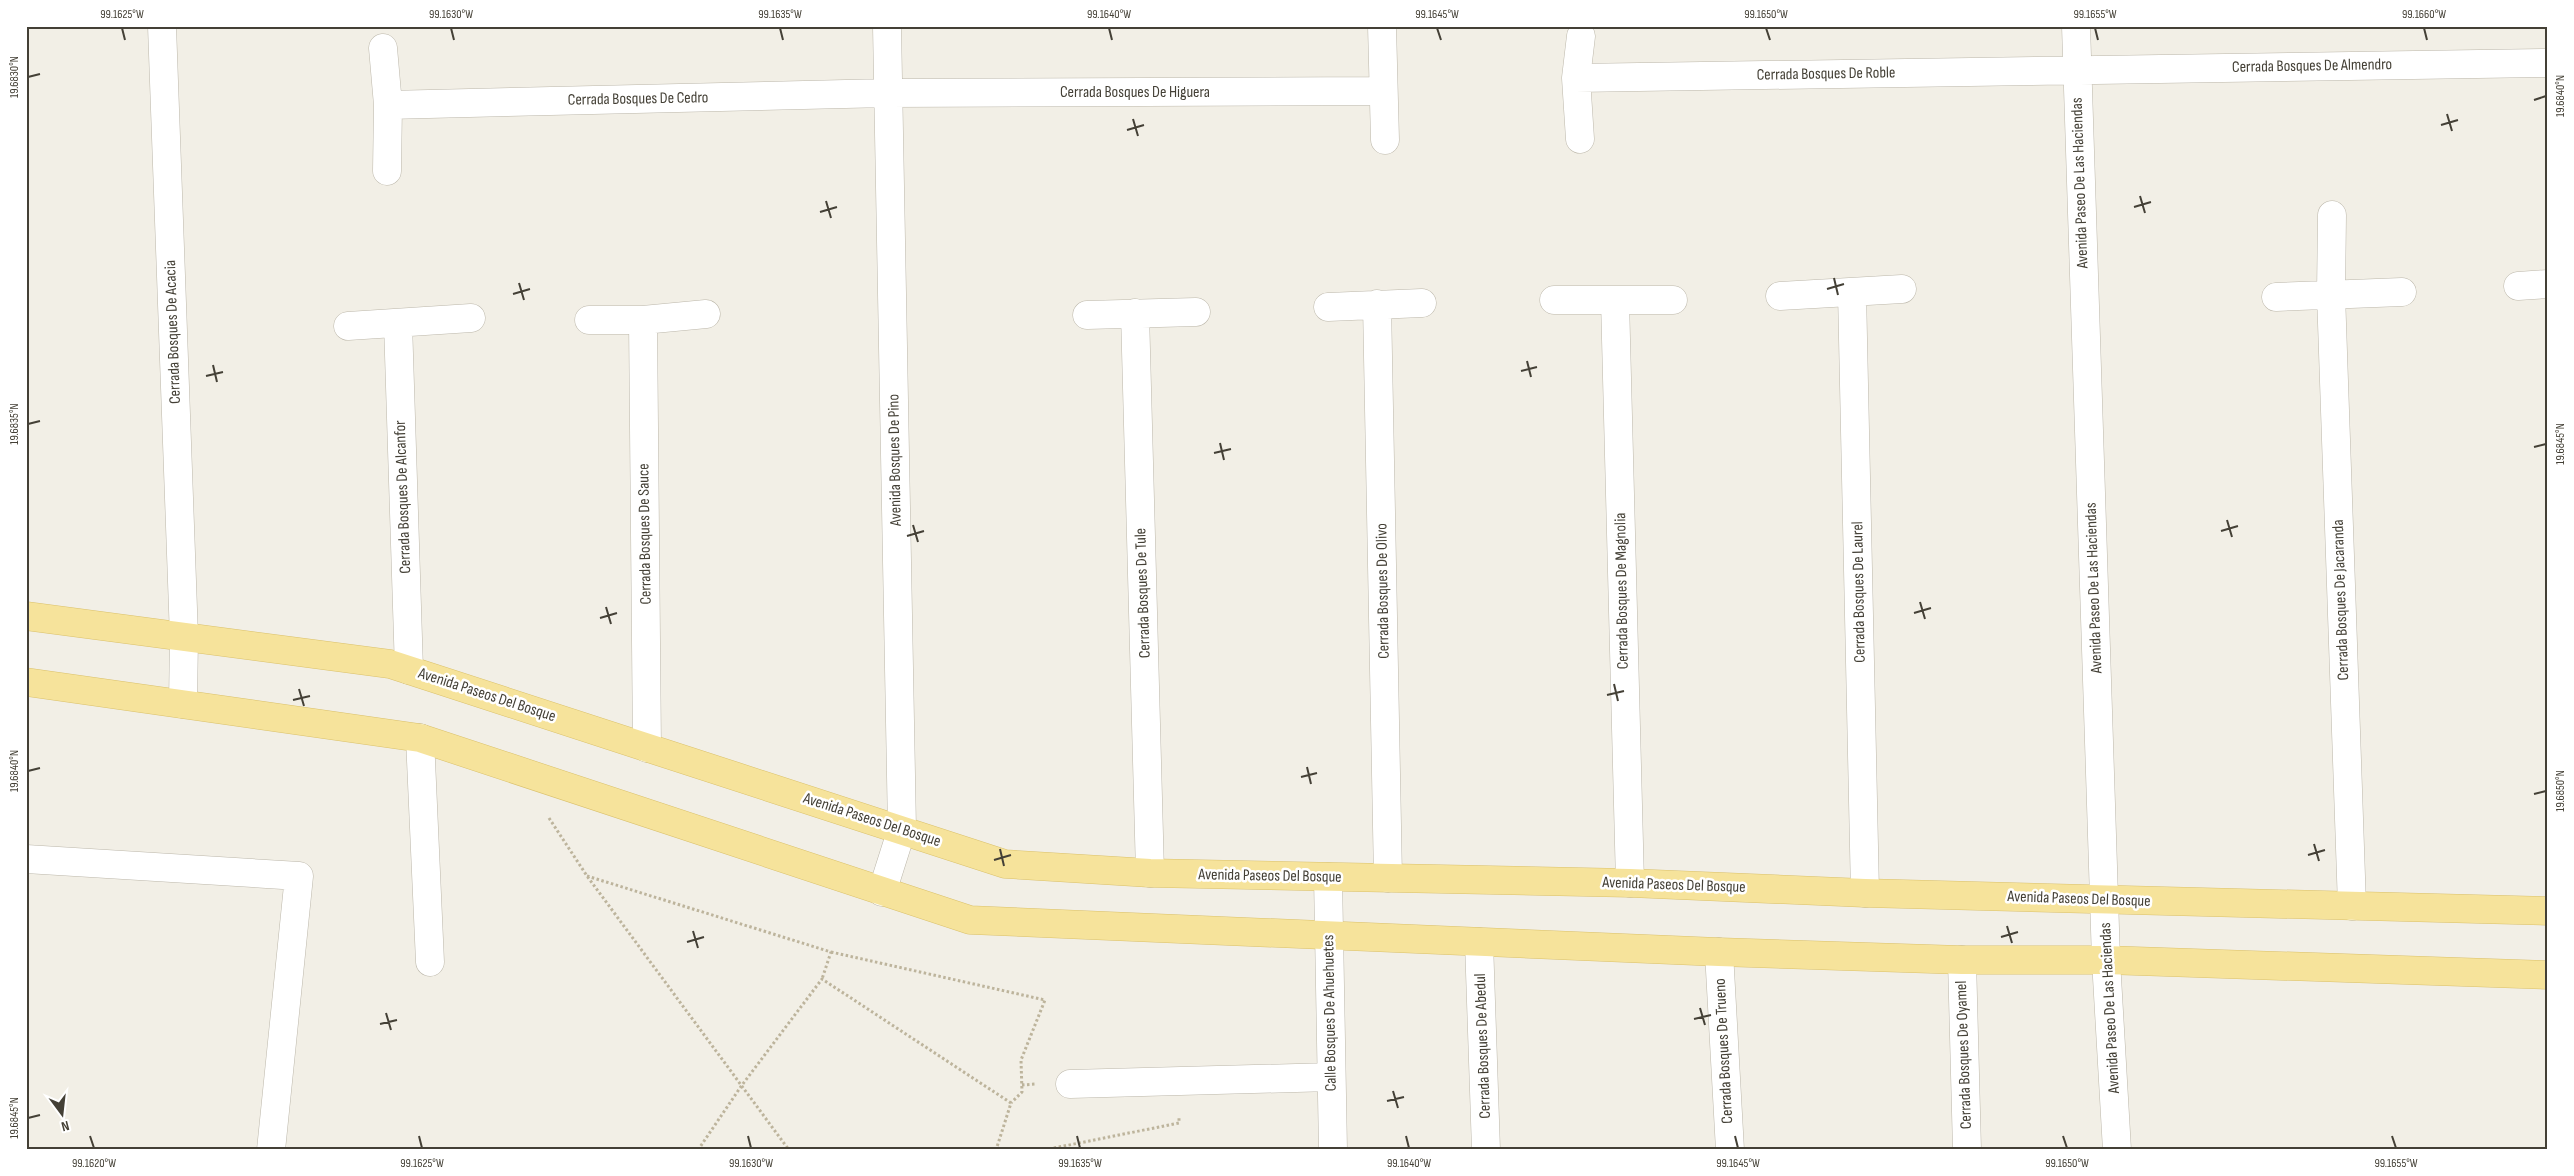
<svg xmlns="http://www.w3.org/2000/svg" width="2574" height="1176" font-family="'Sofia Sans Condensed',sans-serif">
  <rect width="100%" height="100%" fill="#f2efe6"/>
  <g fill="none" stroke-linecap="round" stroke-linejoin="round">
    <defs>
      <path id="minor" d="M162 26 184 637 183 704
        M1382 26 1385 140
        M2076 26 2106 960 2117 1150
        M383 48 388 105 387 171
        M1576 78 2548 63
        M388 105 887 93 1383 91
        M1580 139 1576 78 1581 36
        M2332 215 2331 294 2352 906
        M2518 286 2548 284
        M1852 292 1865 893
        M1780 296 1902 289
        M2276 297 2402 292
        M1554 300H1673
        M1615 300 1630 883
        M1377 304 1388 878
        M1328 307 1422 303
        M1135 313 1150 873
        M1087 315 1196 312
        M589 320H643L706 314
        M643 320 647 748
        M398 323 409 670
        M348 326 471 318
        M420 738 430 962
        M26 859 299 876 271 1150
        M1328 877 1333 1150
        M882 892 902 829 887 26
        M1479 942 1486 1150
        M1719 952 1730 1150
        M1962 960 1967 1150
        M1070 1084 1331 1077"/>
      <path id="major" d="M26 616 390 664 1005 864 1150 873 1630 883 1865 893 2548 911
        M26 682 420 738 970 920 1719 952 1962 960H2106L2548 975"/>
    </defs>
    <use href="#minor" stroke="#bcb7aa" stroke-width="29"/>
    <use href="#major" stroke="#dac16c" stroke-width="29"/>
    <path stroke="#bdb49c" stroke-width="3" stroke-dasharray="2.5 2.5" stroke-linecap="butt" d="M549 818 587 876 789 1150
      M587 876 831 952 822 979
      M831 952 1045 1000 1021 1060 1022 1092 1011 1103
      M1022 1085 1036 1084
      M698 1150 742 1085 822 979 1011 1103 996 1150
      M1044 1150 1179 1123V1117"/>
    <use href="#minor" stroke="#fff" stroke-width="28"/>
    <use href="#major" stroke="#f6e39b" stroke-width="28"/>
  </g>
  <path fill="none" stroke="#444036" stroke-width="2" d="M122 28 125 40M451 28 454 40M780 28 783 40M1109 28 1112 40M1437 28 1441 40M1766 28 1770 40M2095 28 2098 40M2424 28 2427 40M28 77 40 74M2534 100 2546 96M2447 114 2452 131M1133 119 1138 136M2441 125 2458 120M1127 130 1144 125M2140 196 2145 213M826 201 831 218M2134 207 2151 202M820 212 837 207M1834 278 1838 295M519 283 524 300M1827 289 1844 284M513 294 530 289M1527 361 1531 377M213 365 217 382M1521 371 1537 367M206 376 223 372M28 424 40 421M1220 443 1224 460M2534 447 2546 444M1214 453 1231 449M2227 520 2232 537M913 525 918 542M2221 531 2238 526M907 536 924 531M1920 602 1925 619M606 607 611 624M1914 613 1931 608M600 618 617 613M1614 684 1618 701M299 689 304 706M1607 695 1624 691M293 700 310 696M1307 767 1311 784M28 771 40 768M1301 777 1317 773M2534 794 2546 791M2314 844 2319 861M1000 849 1004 866M2308 855 2325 850M994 860 1011 855M2007 926 2012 943M693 931 698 948M2001 937 2018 932M687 942 704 937M1700 1008 1705 1025M386 1013 391 1030M1694 1019 1711 1015M380 1024 397 1020M1393 1091 1398 1108M1387 1101 1404 1097M28 1118 40 1115M90 1136 94 1148M419 1136 422 1148M748 1136 751 1148M1077 1136 1080 1148M1406 1136 1409 1148M1735 1136 1738 1148M2063 1136 2067 1148M2392 1136 2396 1148"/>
  <g text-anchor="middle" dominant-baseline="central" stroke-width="5" stroke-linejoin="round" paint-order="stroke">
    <g font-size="16" fill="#444036" stroke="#fff">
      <text transform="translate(2312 66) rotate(-1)">Cerrada Bosques De Almendro</text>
      <text transform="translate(1826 74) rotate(-1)">Cerrada Bosques De Roble</text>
      <text x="1135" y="92">Cerrada Bosques De Higuera</text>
      <text transform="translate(638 99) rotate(-1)">Cerrada Bosques De Cedro</text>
      <text transform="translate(2080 183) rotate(-92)">Avenida Paseo De Las Haciendas</text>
      <text transform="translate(173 332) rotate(-92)">Cerrada Bosques De Acacia</text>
      <text transform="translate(895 460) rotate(-91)">Avenida Bosques De Pino</text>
      <text transform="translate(403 497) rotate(-92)">Cerrada Bosques De Alcanfor</text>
      <text transform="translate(645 534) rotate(-91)">Cerrada Bosques De Sauce</text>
      <text transform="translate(2094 588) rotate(-92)">Avenida Paseo De Las Haciendas</text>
      <text transform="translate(1383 591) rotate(-91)">Cerrada Bosques De Olivo</text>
      <text transform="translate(1622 591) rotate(-91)">Cerrada Bosques De Magnolia</text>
      <text transform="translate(1859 592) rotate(-91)">Cerrada Bosques De Laurel</text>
      <text transform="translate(1143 593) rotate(-92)">Cerrada Bosques De Tule</text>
      <text transform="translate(2341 600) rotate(-92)">Cerrada Bosques De Jacaranda</text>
      <text transform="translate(487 695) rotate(18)">Avenida Paseos Del Bosque</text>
      <text transform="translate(872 820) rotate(18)">Avenida Paseos Del Bosque</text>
      <text transform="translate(1270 876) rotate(1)">Avenida Paseos Del Bosque</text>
      <text transform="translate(1674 885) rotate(2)">Avenida Paseos Del Bosque</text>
      <text transform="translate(2079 899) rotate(2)">Avenida Paseos Del Bosque</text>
      <text transform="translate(2110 1008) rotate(-93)">Avenida Paseo De Las Haciendas</text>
      <text transform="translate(1330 1013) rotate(-91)">Calle Bosques De Ahuehuetes</text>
      <text transform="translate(1483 1046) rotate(-92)">Cerrada Bosques De Abedul</text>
      <text transform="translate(1724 1051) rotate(-93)">Cerrada Bosques De Trueno</text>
      <text transform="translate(1964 1055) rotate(-92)">Cerrada Bosques De Oyamel</text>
    </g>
  </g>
  <rect width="2574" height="1176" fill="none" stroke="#ffffff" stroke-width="55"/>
  <g transform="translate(62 1114) rotate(165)" stroke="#ffffff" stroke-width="4" paint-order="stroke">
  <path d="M0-4L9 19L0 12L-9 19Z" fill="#444036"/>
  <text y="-8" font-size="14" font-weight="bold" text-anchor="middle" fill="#444036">N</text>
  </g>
  <rect x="28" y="28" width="2518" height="1120" fill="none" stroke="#444036" stroke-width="2"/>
  <g font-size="12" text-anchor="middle" fill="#444036">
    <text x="122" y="18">99.1625°W</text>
    <text x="451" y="18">99.1630°W</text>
    <text x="780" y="18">99.1635°W</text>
    <text x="1109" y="18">99.1640°W</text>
    <text x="1437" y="18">99.1645°W</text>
    <text x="1766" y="18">99.1650°W</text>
    <text x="2095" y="18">99.1655°W</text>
    <text x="2424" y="18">99.1660°W</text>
    <text transform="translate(14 77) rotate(-90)" y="4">19.6830°N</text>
    <text transform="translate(2560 96) rotate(-90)" y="4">19.6840°N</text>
    <text transform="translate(14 424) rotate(-90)" y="4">19.6835°N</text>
    <text transform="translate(2560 444) rotate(-90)" y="4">19.6845°N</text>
    <text transform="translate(14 771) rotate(-90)" y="4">19.6840°N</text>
    <text transform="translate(2560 791) rotate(-90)" y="4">19.6850°N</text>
    <text transform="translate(14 1118) rotate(-90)" y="4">19.6845°N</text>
    <text x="94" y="1167">99.1620°W</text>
    <text x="422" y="1167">99.1625°W</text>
    <text x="751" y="1167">99.1630°W</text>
    <text x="1080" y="1167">99.1635°W</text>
    <text x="1409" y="1167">99.1640°W</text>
    <text x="1738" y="1167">99.1645°W</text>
    <text x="2067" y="1167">99.1650°W</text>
    <text x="2396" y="1167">99.1655°W</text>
  </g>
</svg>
